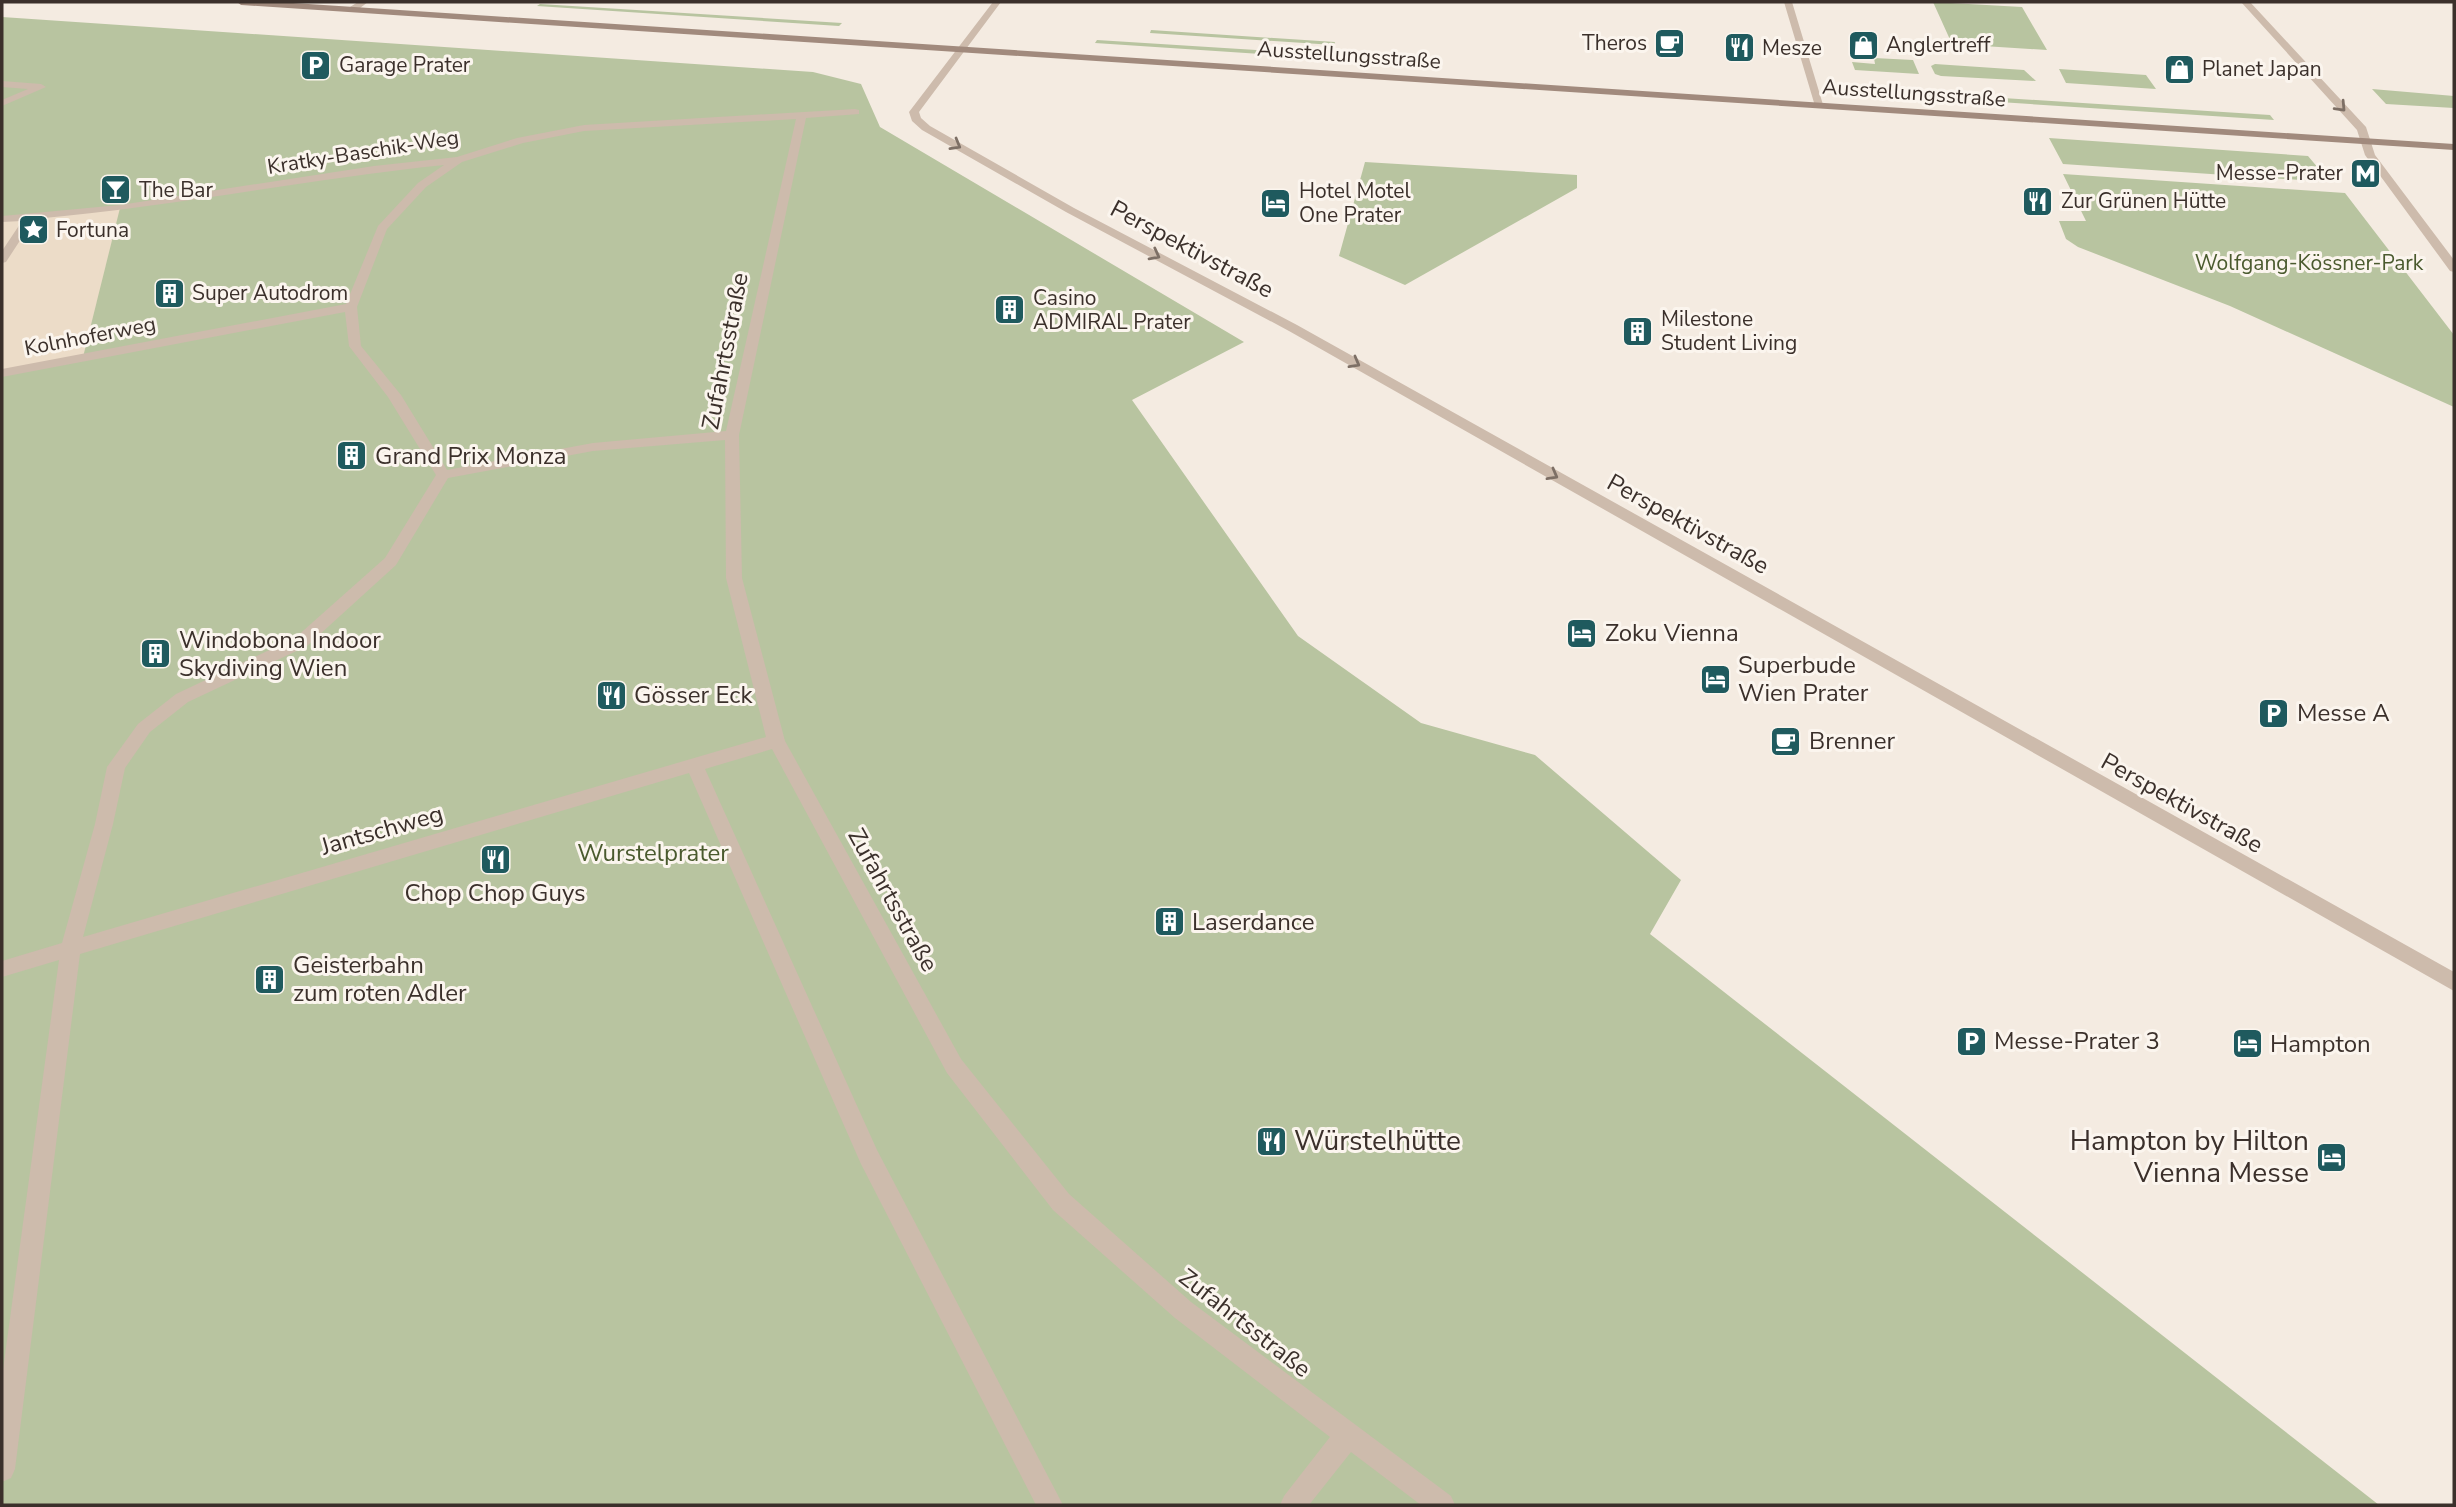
<svg xmlns="http://www.w3.org/2000/svg" width="2456" height="1507" font-family="'Nunito Sans',sans-serif">
  <rect width="100%" height="100%" fill="#f4ebe1"/>
  <path fill="#b8c4a0" d="M1933 2 2022 7 2047 50 1952 44Z
    M540 4 842 23 839 26 537 6Z
    M2 17 813 72 861 84 880 127 1244 342 1132 400 1298 636 1421 723 1535 755 1681 880 1650 934 2379 1505H2Z
    M1151 30 1335 42 1334 45 1150 33Z
    M1097 40 1335 55 1334 59 1095 43Z
    M1874 58 1913 60 1919 74 1855 70 1852 62 1875 64Z
    M1935 64 2024 70 2036 81 1941 76 1935 74 1931 66Z
    M2059 69 2146 75 2156 89 2066 83Z
    M1863 89 2270 115 2274 120 1862 93Z
    M2372 89 2454 96V108L2386 104Z
    M2049 138 2308 156 2330 182 2063 164Z
    M1365 162 1577 175V188L1405 285 1339 256Z
    M2063 174 2345 193 2454 335V407L2230 306 2078 247 2066 239 2059 221H2086Z"/>
  <path fill="#ecdcc8" d="M120 208 83 357 2 373V219Z"/>
  <g fill="none" stroke-linecap="round" stroke-linejoin="round">
    <path fill="#cdbbac" fill-rule="evenodd" d="M358 2H368L356 11H350V7Z
      M993 2H1001L919 112 921 118 930 126 1074 208 1297 325 2454 972V991L1289 331 1066 212 922 130 912 121 909 112Z
      M1784 2H1792L1824 108 1815 106Z
      M2241 2H2250L2366 127 2375 155 2454 260V272L2450 271 2365 155 2357 130Z
      M2 81 41 84 46 87 2 106V100L28 89 2 87Z
      M855 109 859 110V114L806 118 739 435 742 578 785 741 961 1059 1069 1194 1191 1302 1451 1496 1455 1505H1421L1351 1452 1309 1505H1280L1284 1496 1330 1437 1175 1318 1053 1210 947 1073 772 749 705 769 877 1150 1063 1505H1036L861 1164 689 773 80 954 15 1469 11 1478 2 1482V1377L59 960 2 977V961L62 943 95 824 107 767 138 724 176 694 295 638 385 558 436 475 388 397 349 346 345 312 2 377V369L346 304 378 226 418 183 444 165C307 179 172 207 34 219L6 262 2 263V251L22 221 2 222V216L120 205 374 166 457 157 517 138 584 125ZM796 119 726 431 593 443 447 470 401 395 361 346 357 307 387 229 426 187 462 162 523 143 584 131ZM725 440 726 578 766 737 83 937 113 824 125 768 150 732 188 702 307 646 396 565 448 478 593 451Z"/>
    <path fill="#a18a7d" fill-rule="evenodd" d="M237 2H278L2454 144V150L241 5Z"/>
  </g>
  <defs><path id="oneway-chevron" d="M-2-3.5L2.5 0L-2 3.5" fill="none" stroke-width="1.6" stroke-linecap="round" stroke-linejoin="round" transform="scale(1.75)"/></defs>
  <g stroke="#7d6f65">
    <use href="#oneway-chevron" transform="translate(2341 107) rotate(47)"/>
    <use href="#oneway-chevron" transform="translate(956 145) rotate(30)"/>
    <use href="#oneway-chevron" transform="translate(1155 255) rotate(28)"/>
    <use href="#oneway-chevron" transform="translate(1355 363) rotate(29)"/>
    <use href="#oneway-chevron" transform="translate(1553 475) rotate(29)"/>
  </g>
  <defs>
    <symbol id="cafe-square" viewBox="-11 -11 22 22"><rect x="-9" y="-9" width="18" height="18" rx="4" fill="#1f5a5e" stroke="#fbf5ee"/><path d="M-5.5-4.5H6V0H3Q3 3.5 0 3.5H-2.5Q-5.5 3.5-5.5 0ZM3-3.2v2h1.7v-2ZM-6 4.5H4V6H-6Z" fill="#fff"/></symbol>
    <symbol id="shop-square" viewBox="-11 -11 22 22"><rect x="-9" y="-9" width="18" height="18" rx="4" fill="#1f5a5e" stroke="#fbf5ee"/><path d="M-5-2.5h2.3a2.7 3.5 0 0 1 5.4 0H5L5.5 6h-11ZM-1.5-2.5h3a1.5 2.3 0 0 0-3 0Z" fill="#fff"/></symbol>
    <symbol id="restaurant-square" viewBox="-11 -11 22 22"><rect x="-9" y="-9" width="18" height="18" rx="4" fill="#1f5a5e" stroke="#fbf5ee"/><path d="M-5-6h1v4h1v-4h1v4h1v-4h1v5L-1.5 .5V6h-2V.5L-5-1ZM5-6V6H3V1.5H1.5Q1.5-4 5-6Z" fill="#fff"/></symbol>
    <symbol id="parking-square" viewBox="-11 -11 22 22"><rect x="-9" y="-9" width="18" height="18" rx="4" fill="#1f5a5e" stroke="#fbf5ee"/><path d="M-3.5-5.5H1a3.5 3.5 0 0 1 0 7H-1V5.5H-3.5ZM-1-3.4V-.6H.8a1.4 1.4 0 0 0 0-2.8Z" fill="#fff"/></symbol>
    <symbol id="metro-square" viewBox="-11 -11 22 22"><rect x="-9" y="-9" width="18" height="18" rx="4" fill="#1f5a5e" stroke="#fbf5ee"/><path d="M-5.5 5V-5H-3L0 0L3-5H5.5V5H3V-.5L0 4L-3-.5V5Z" fill="#fff"/></symbol>
    <symbol id="bar-square" viewBox="-11 -11 22 22"><rect x="-9" y="-9" width="18" height="18" rx="4" fill="#1f5a5e" stroke="#fbf5ee"/><path d="M-6-5H6L.8 .8V4.5H3.5V6h-7V4.5H-.8V.8Z" fill="#fff"/></symbol>
    <symbol id="hotel-square" viewBox="-11 -11 22 22"><rect x="-9" y="-9" width="18" height="18" rx="4" fill="#1f5a5e" stroke="#fbf5ee"/><path d="M-6-4.5h1.5V1H6V5H4.5V3h-9V5H-6ZM-4 0a1.8 1.8 0 1 1 3.6 0ZM.5 0V-2.5h3Q6-2.5 6 0Z" fill="#fff"/></symbol>
    <symbol id="sight-square" viewBox="-11 -11 22 22"><rect x="-9" y="-9" width="18" height="18" rx="4" fill="#1f5a5e" stroke="#fbf5ee"/><path d="M0-6L1.8-2.2L6-1.7L2.9 1.2L3.7 5.4L0 3.3L-3.7 5.4L-2.9 1.2L-6-1.7L-1.8-2.2Z" fill="#fff"/></symbol>
    <symbol id="building-square" viewBox="-11 -11 22 22"><rect x="-9" y="-9" width="18" height="18" rx="4" fill="#1f5a5e" stroke="#fbf5ee"/><path d="M-4-6H4V6H1V3H-1V6H-4ZM-2.5-4.3h1.7v1.8h-1.7ZM.8-4.3h1.7v1.8H.8ZM-2.5-1h1.7V.8h-1.7ZM.8-1h1.7V.8H.8Z" fill="#fff"/></symbol>
  </defs>
  <g fill-rule="evenodd">
    <use href="#cafe-square" x="1652" y="26" width="35" height="35"/>
    <use href="#shop-square" x="1846" y="28" width="35" height="35"/>
    <use href="#restaurant-square" x="1722" y="30" width="35" height="35"/>
    <use href="#parking-square" x="298" y="48" width="35" height="35"/>
    <use href="#shop-square" x="2162" y="52" width="35" height="35"/>
    <use href="#metro-square" x="2348" y="156" width="35" height="35"/>
    <use href="#bar-square" x="98" y="172" width="35" height="35"/>
    <use href="#restaurant-square" x="2020" y="184" width="35" height="35"/>
    <use href="#hotel-square" x="1258" y="186" width="35" height="35"/>
    <use href="#sight-square" x="16" y="212" width="35" height="35"/>
    <use href="#building-square" x="152" y="276" width="35" height="35"/>
    <use href="#building-square" x="992" y="292" width="35" height="35"/>
    <use href="#building-square" x="1620" y="314" width="35" height="35"/>
    <use href="#building-square" x="334" y="438" width="35" height="35"/>
    <use href="#hotel-square" x="1564" y="616" width="35" height="35"/>
    <use href="#building-square" x="138" y="636" width="35" height="35"/>
    <use href="#hotel-square" x="1698" y="662" width="35" height="35"/>
    <use href="#restaurant-square" x="594" y="678" width="35" height="35"/>
    <use href="#parking-square" x="2256" y="696" width="35" height="35"/>
    <use href="#cafe-square" x="1768" y="724" width="35" height="35"/>
    <use href="#restaurant-square" x="478" y="842" width="35" height="35"/>
    <use href="#building-square" x="1152" y="904" width="35" height="35"/>
    <use href="#building-square" x="252" y="962" width="35" height="35"/>
    <use href="#parking-square" x="1954" y="1024" width="35" height="35"/>
    <use href="#hotel-square" x="2230" y="1026" width="35" height="35"/>
    <use href="#restaurant-square" x="1254" y="1124" width="35" height="35"/>
    <use href="#hotel-square" x="2314" y="1140" width="35" height="35"/>
  </g>
  <g text-anchor="middle" dominant-baseline="central" stroke-width="6" stroke-linejoin="round" paint-order="stroke">
    <g font-size="21" fill="#3b302b" stroke="#fbf5ee" text-anchor="start">
      <text x="1647" y="43" text-anchor="end">Theros</text>
      <text x="1886" y="45">Anglertreff</text>
      <text x="1762" y="48">Mesze</text>
      <text x="339" y="65">Garage Prater</text>
      <text x="2202" y="69">Planet Japan</text>
      <text x="2343" y="173" text-anchor="end">Messe-Prater</text>
      <text x="139" y="190">The Bar</text>
      <text x="1299" y="191">Hotel Motel<tspan x="1299" dy="24">One Prater</tspan></text>
      <text x="2061" y="201">Zur Grünen Hütte</text>
      <text x="56" y="230">Fortuna</text>
      <text x="192" y="293">Super Autodrom</text>
      <text x="1033" y="298">Casino<tspan x="1033" dy="24">ADMIRAL Prater</tspan></text>
      <text x="1661" y="319">Milestone<tspan x="1661" dy="24">Student Living</tspan></text>
    </g>
    <g font-size="21" fill="#3b302b" stroke="#fbf5ee">
      <text transform="translate(1349 55) rotate(4)">Ausstellungsstraße</text>
      <text transform="translate(1914 93) rotate(4)">Ausstellungsstraße</text>
      <text transform="translate(363 152) rotate(-9)">Kratky-Baschik-Weg</text>
      <text transform="translate(90 336) rotate(-11)">Kolnhoferweg</text>
    </g>
    <g font-size="21" fill="#4a5a2e" stroke="#fbf5ee">
      <text x="2309" y="263">Wolfgang-Kössner-Park</text>
    </g>
    <g font-size="24" fill="#3b302b" stroke="#fbf5ee">
      <text transform="translate(1192 249) rotate(28)">Perspektivstraße</text>
      <text transform="translate(725 351) rotate(-79)">Zufahrtsstraße</text>
      <text transform="translate(1688 524) rotate(29)">Perspektivstraße</text>
      <text transform="translate(2182 803) rotate(29)">Perspektivstraße</text>
      <text transform="translate(382 830) rotate(-16)">Jantschweg</text>
      <text transform="translate(893 900) rotate(61)">Zufahrtsstraße</text>
      <text transform="translate(1245 1323) rotate(38)">Zufahrtsstraße</text>
    </g>
    <g font-size="24" fill="#3b302b" stroke="#fbf5ee" text-anchor="start">
      <text x="375" y="456">Grand Prix Monza</text>
      <text x="1605" y="633">Zoku Vienna</text>
      <text x="179" y="640">Windobona Indoor<tspan x="179" dy="28">Skydiving Wien</tspan></text>
      <text x="1738" y="665">Superbude<tspan x="1738" dy="28">Wien Prater</tspan></text>
      <text x="634" y="695">Gösser Eck</text>
      <text x="2297" y="713">Messe A</text>
      <text x="1809" y="741">Brenner</text>
      <text x="495" y="893" text-anchor="middle">Chop Chop Guys</text>
      <text x="1192" y="922">Laserdance</text>
      <text x="293" y="965">Geisterbahn<tspan x="293" dy="28">zum roten Adler</tspan></text>
      <text x="1994" y="1041">Messe-Prater 3</text>
      <text x="2270" y="1044">Hampton</text>
    </g>
    <g font-size="24" fill="#4a5a2e" stroke="#fbf5ee">
      <text x="653" y="853">Wurstelprater</text>
    </g>
    <g font-size="28" fill="#3b302b" stroke="#fbf5ee" text-anchor="start">
      <text x="1294" y="1141">Würstelhütte</text>
      <text x="2309" y="1141" text-anchor="end">Hampton by Hilton<tspan x="2309" dy="32">Vienna Messe</tspan></text>
    </g>
  </g>
  <rect width="2456" height="1507" fill="none" stroke="#3b302b" stroke-width="7"/>
</svg>
